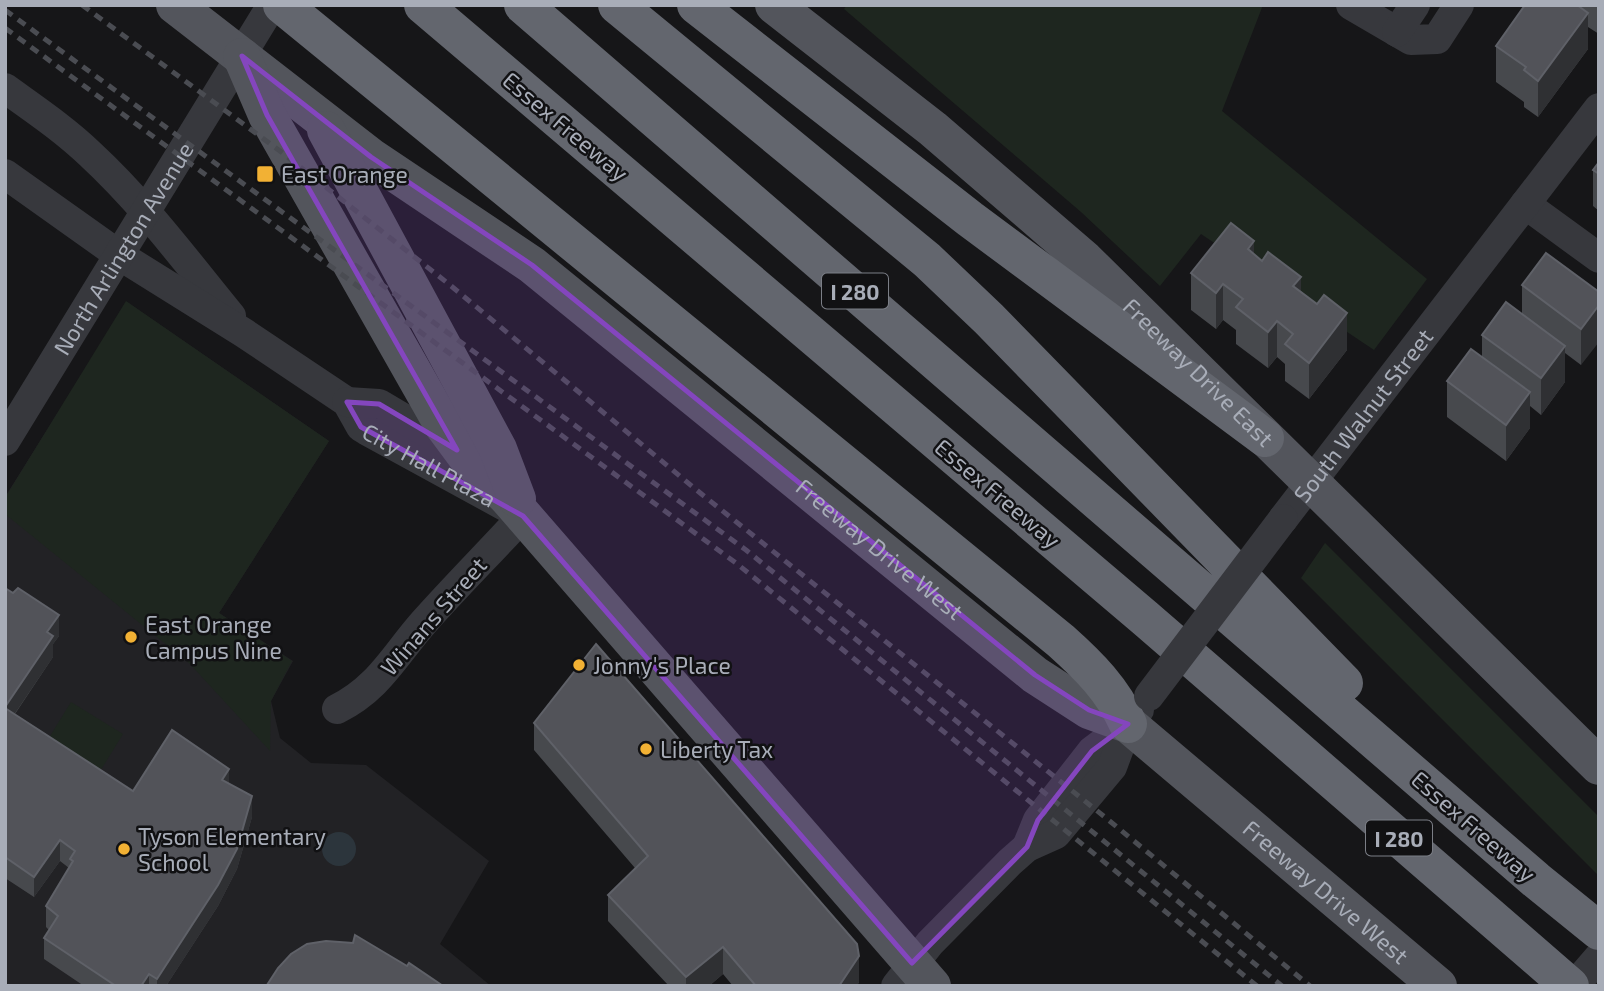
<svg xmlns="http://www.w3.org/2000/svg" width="1604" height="991" font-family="'Exo 2',sans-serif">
  <rect width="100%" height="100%" fill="#161618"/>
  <path fill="#222225" d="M127 302 329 441 219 613 293 661 271 701 280 738 311 763 366 765 489 861 440 944 491 986H5V497Z"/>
  <path fill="#1e261f" d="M847 5H1263L1222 111 1427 279 1374 350 1201 234 1160 286 1081 212 844 9Z
    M126 301 329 441 219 613 292 661 271 701 270 751 189 663 5 514V498Z
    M1325 543 1599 817V876L1301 578Z
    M71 702 123 734 99 773 47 741Z"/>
  <path fill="#2c353c" d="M322 849a17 17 0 1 1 34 0a17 17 0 1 1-34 0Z"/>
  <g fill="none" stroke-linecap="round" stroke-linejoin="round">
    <g stroke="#37383d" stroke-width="30">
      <path d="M1351 5 1411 40 1437 39 1459 5"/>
      <path d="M1397 32 1415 5"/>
      <path d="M5 88C34 109 64 129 90 154 143 203 186 261 231 316"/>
      <path id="s1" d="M5 174 119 255 244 333 347 402 361 427 366 430 523 516C490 552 456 586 424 622 394 656 379 688 337 709"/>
      <path d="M1525 204 1599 258"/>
      <path d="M347 402 379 404 460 452"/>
      <path id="s2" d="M5 441 272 5"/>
      <path id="s3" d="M1283 519 1599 108"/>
      <path d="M1027 847 1038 820 1092 751 1128 724"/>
      <path d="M896 986 930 943 1010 862 1027 847 1056 834 1112 767 1128 724 1139 710"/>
      <path d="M1574 986 1599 957"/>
    </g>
    <g stroke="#53555c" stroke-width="38">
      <path id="s4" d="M175 5 371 157 532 265 1035 675 1089 710 1128 724 1438 986"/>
      <path id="s5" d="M774 5 933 129 1085 260 1599 766"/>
      <path d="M242 57 267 115 443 425 466 456 508 498 932 986"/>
      <path d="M326 130 498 449 517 499"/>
    </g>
    <path stroke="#63666e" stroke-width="38" d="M282 5 1061 641C1089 666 1113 690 1128 724
      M423 5 1145 618 1570 986
      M523 5 1536 880 1599 931
      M617 5 927 260 989 319 1344 683
      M696 5 970 219 1265 438"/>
    <path stroke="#4a4c52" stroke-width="5" stroke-dasharray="9 7" stroke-linecap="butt" d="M82 5 280 151 450 285 699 492 1106 818 1310 986
      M5 10 746 550 1282 986
      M5 28 736 563 1257 986"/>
    <path stroke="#37383d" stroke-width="30" d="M1149 696 1283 519"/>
  </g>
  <path fill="#47494d" d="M1525 5H1599V34L1588 27V49L1538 117 1524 107V102L1496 82V46Z
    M1599 162V211L1593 206V170Z
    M1254 254 1301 291 1347 350 1309 399 1285 381V364L1277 357 1268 368 1236 344V330L1223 320 1216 329 1191 310V273Z
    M1522 285 1599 292 1581 365 1565 353V382L1541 415 1530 406V428L1506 461 1447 417V381L1482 357V335L1522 314Z
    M5 588 59 636 53 644V657L15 714 133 791 229 784 252 817 237 869 218 906 166 986H84L44 959V938L49 930 46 927V906L69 868 60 861 34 897 5 878Z
    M534 723 859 982 857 986H733L723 974 709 986H669L608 921V895L635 868 534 750Z"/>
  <path fill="#2f3033" d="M1588 13V49L1538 117V81Z
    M1254 241V277L1248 249Z
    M1301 277V313L1293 286Z
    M1223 284V320L1216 329V293Z
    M1599 305V342L1581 365V329Z
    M1347 313V350L1309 399V363Z
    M1277 321V357L1268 368V332Z
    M1565 346V382L1541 415V378Z
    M1530 392V428L1506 461V425Z
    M59 615V636L53 644V657L5 728V707L47 632Z
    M229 769V789L222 780Z
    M252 796V817L237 869 218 906 166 986H157V979Z
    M60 840V861L34 897V877Z
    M723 947V974L709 986H686V977Z
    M859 956V982L857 986H839Z
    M149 974V986H141Z"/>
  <path fill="#525359" stroke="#5f6168" stroke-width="2" d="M1525 5H1577L1588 13 1538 81 1524 70 1526 67 1496 46Z
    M1599 162V174L1593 170Z
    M1231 223 1254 241 1248 249 1262 261 1268 252 1301 277 1293 286 1317 304 1324 295 1347 313 1309 363 1285 344 1293 334 1277 321 1268 332 1236 307 1243 299 1223 284 1216 293 1191 273Z
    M1546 253 1599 292V305L1581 329 1522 285Z
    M1506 302 1565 346 1541 378 1482 335Z
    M1471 349 1530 392 1506 425 1447 381Z
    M5 588 13 593 18 588 59 615 47 632 53 636 5 707Z
    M596 644 857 944 859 956 839 986H756L723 947 686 977 608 895 648 856 534 723Z
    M5 708 133 791 172 730 229 769 222 780 252 796 237 849 218 885 157 979 149 974 141 986H116L44 938 58 916 46 906 73 861 70 859 75 851 60 840 34 877 5 857Z
    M355 935 407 966 409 963 443 986 267 985 278 968 291 954 307 944 326 941 353 943Z"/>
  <path fill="#8446be" fill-opacity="0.2" stroke="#8446be" stroke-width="5" stroke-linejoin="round" d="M242 56 371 157 532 265 1035 675 1089 710 1128 724 1092 751 1038 820 1027 847 912 963 523 516 361 427 347 402 379 404 457 450 267 115Z"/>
  <g fill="#f2b134" stroke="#111113" stroke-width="2.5">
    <rect x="256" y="165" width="18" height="18" rx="3.5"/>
    <circle cx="131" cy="637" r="7"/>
    <circle cx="579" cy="665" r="7"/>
    <circle cx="646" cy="749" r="7"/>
    <circle cx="124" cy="849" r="7"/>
  </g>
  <g text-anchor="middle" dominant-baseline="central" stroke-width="5" stroke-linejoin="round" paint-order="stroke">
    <g fill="#111113" stroke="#7b7e86" stroke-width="2">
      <rect x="822" y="273.5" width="66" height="35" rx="5"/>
      <rect x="1366" y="820.5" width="66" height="35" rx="5"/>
    </g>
    <g font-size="21" font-weight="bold" fill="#a8adb8">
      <text x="855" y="291">I 280</text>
      <text x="1399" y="838">I 280</text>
    </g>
    <g font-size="23" fill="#a8adb8" stroke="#111113">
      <text transform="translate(566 126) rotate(40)">Essex Freeway</text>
      <text stroke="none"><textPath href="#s2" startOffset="226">North Arlington Avenue</textPath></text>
      <text stroke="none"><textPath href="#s5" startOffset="562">Freeway Drive East</textPath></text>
      <text stroke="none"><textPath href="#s3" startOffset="131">South Walnut Street</textPath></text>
      <text stroke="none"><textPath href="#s1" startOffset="518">City Hall Plaza</textPath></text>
      <text transform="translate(998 493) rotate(40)">Essex Freeway</text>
      <text stroke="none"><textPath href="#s4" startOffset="891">Freeway Drive West</textPath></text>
      <text transform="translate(433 616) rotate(-49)">Winans Street</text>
      <text transform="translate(1474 826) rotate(41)">Essex Freeway</text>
      <text stroke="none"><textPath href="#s4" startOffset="1456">Freeway Drive West</textPath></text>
    </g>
    <g font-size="23" fill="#a8adb8" stroke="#111113" text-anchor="start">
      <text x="281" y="174">East Orange</text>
      <text x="145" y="624">East Orange<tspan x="145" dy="26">Campus Nine</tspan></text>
      <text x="593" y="665">Jonny's Place</text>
      <text x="660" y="749">Liberty Tax</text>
      <text x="138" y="836">Tyson Elementary<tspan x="138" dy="26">School</tspan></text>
    </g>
  </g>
  <rect width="1604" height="991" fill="none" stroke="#a8adb8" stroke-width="14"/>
</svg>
